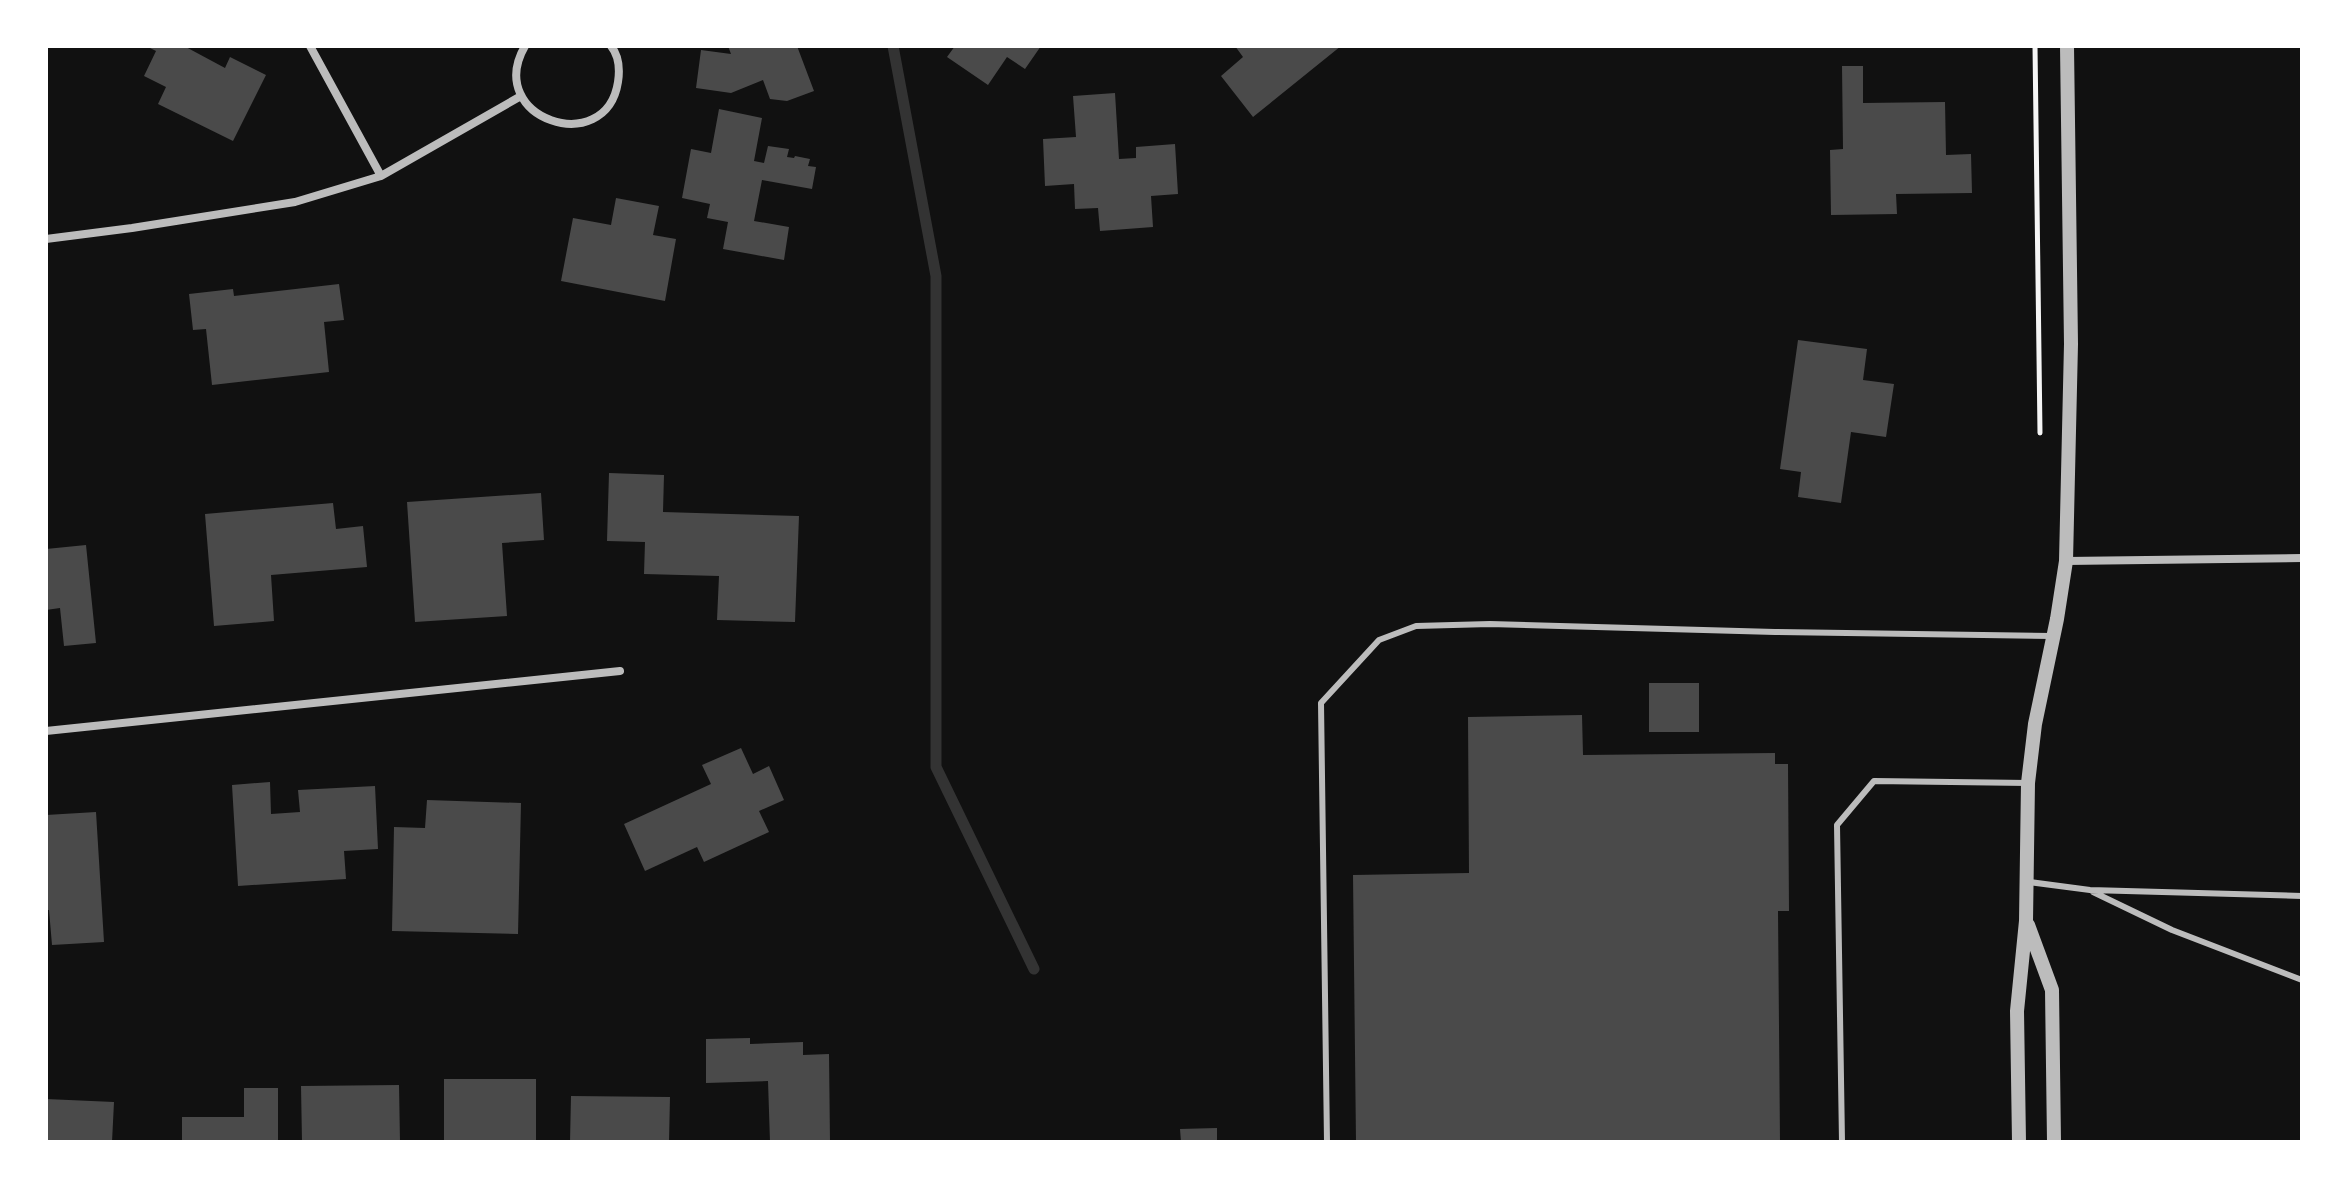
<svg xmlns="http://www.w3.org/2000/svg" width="2348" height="1188" font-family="Commissioner,sans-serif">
  <rect width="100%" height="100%" fill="#111"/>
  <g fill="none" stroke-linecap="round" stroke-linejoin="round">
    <path stroke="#333" stroke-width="11" d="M893 46 936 276V767L1034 969"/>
  </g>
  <path fill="#4a4a4a" d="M146 46H184L225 68 230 57 266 75 233 141 158 104 166 87 144 76 156 51Z
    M728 46H797L814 91 787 101 770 99 763 80 731 93 696 88 701 50 731 54Z
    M955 46H1041L1025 69 1007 57 988 85 947 57Z
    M1235 46H1341L1253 117 1221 76 1243 57Z
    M1842 66H1863V103L1945 102 1946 155 1971 154 1972 193 1896 194 1897 214 1831 215 1830 150 1843 149Z
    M1115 93 1119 159 1136 158V147L1175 144 1178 194 1151 196 1153 227 1100 231 1098 208 1075 209 1074 184 1045 186 1043 139 1076 137 1073 96Z
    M719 109 762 118 754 161 764 163 768 146 789 149 787 157 794 158 795 156 810 159 808 166 816 167 812 189 762 180 754 221 789 227 784 260 723 249 728 222 707 218 710 204 682 198 691 149 711 153Z
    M616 198 659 206 653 235 676 239 665 301 561 281 573 218 611 225Z
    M339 284 344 320 324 322 329 372 212 385 206 329 193 330 189 294 233 289 234 296Z
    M1798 340 1867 349 1863 380 1894 384 1886 437 1851 432 1841 503 1798 497 1801 472 1780 469Z
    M609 473 664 475 663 512 799 516 795 622 717 620 719 576 644 574 645 542 607 541Z
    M541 493 544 540 502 543 507 616 415 622 407 502Z
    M333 503 336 529 363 526 367 567 271 575 274 621 214 626 205 514Z
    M86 545 96 643 64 646 60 608 46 610V549Z
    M1649 683H1699V732H1649Z
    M1582 715 1583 755 1775 753V764H1788L1789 911H1778L1780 1142H1356L1353 875 1469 873 1468 717Z
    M741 748 753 774 769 766 784 800 759 811 769 832 704 862 697 847 645 871 624 824 711 784 702 765Z
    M270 782 271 814 300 812 298 790 375 786 378 849 344 851 346 879 238 886 232 785Z
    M427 800 521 803 518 934 392 931 394 827 425 828Z
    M96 812 104 942 52 945 49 910H46V815Z
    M750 1038V1044L803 1042V1055L829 1054 830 1142H770L768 1081 706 1083V1039Z
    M444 1079H536V1142H444Z
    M399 1085 400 1142H302L301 1086Z
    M244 1088H278V1142H182V1117H244Z
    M571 1096 670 1097 669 1142H570Z
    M46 1099 114 1102 112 1142H46Z
    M1217 1128V1142H1181L1180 1129Z"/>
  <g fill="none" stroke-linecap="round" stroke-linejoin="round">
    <path stroke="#f5f5f5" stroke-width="5" d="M2035 46 2040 433"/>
    <path stroke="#bcbcbc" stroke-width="6" d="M2029 882 2090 890 2302 896
      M2093 892 2172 930 2302 980
      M1327 1142 1321 703 1379 640 1416 626 1490 624 1775 632 2052 636
      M1842 1142 1837 825 1874 781 2028 783"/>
    <path stroke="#bcbcbc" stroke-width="8" d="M310 46 381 176
      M525 46C483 119 606 159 618 82 620 69 619 56 611 46
      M46 239 132 228 295 202 381 176 521 96
      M2066 561 2302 558
      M46 731 620 671"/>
    <path stroke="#bcbcbc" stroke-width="14" d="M2028 925 2052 990 2054 1142
      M2019 1142 2017 1011 2026 921 2028 783 2035 724 2057 619 2066 561 2071 344 2067 46"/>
  </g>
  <rect width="2348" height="1188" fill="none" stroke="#ffffff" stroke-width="96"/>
</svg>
